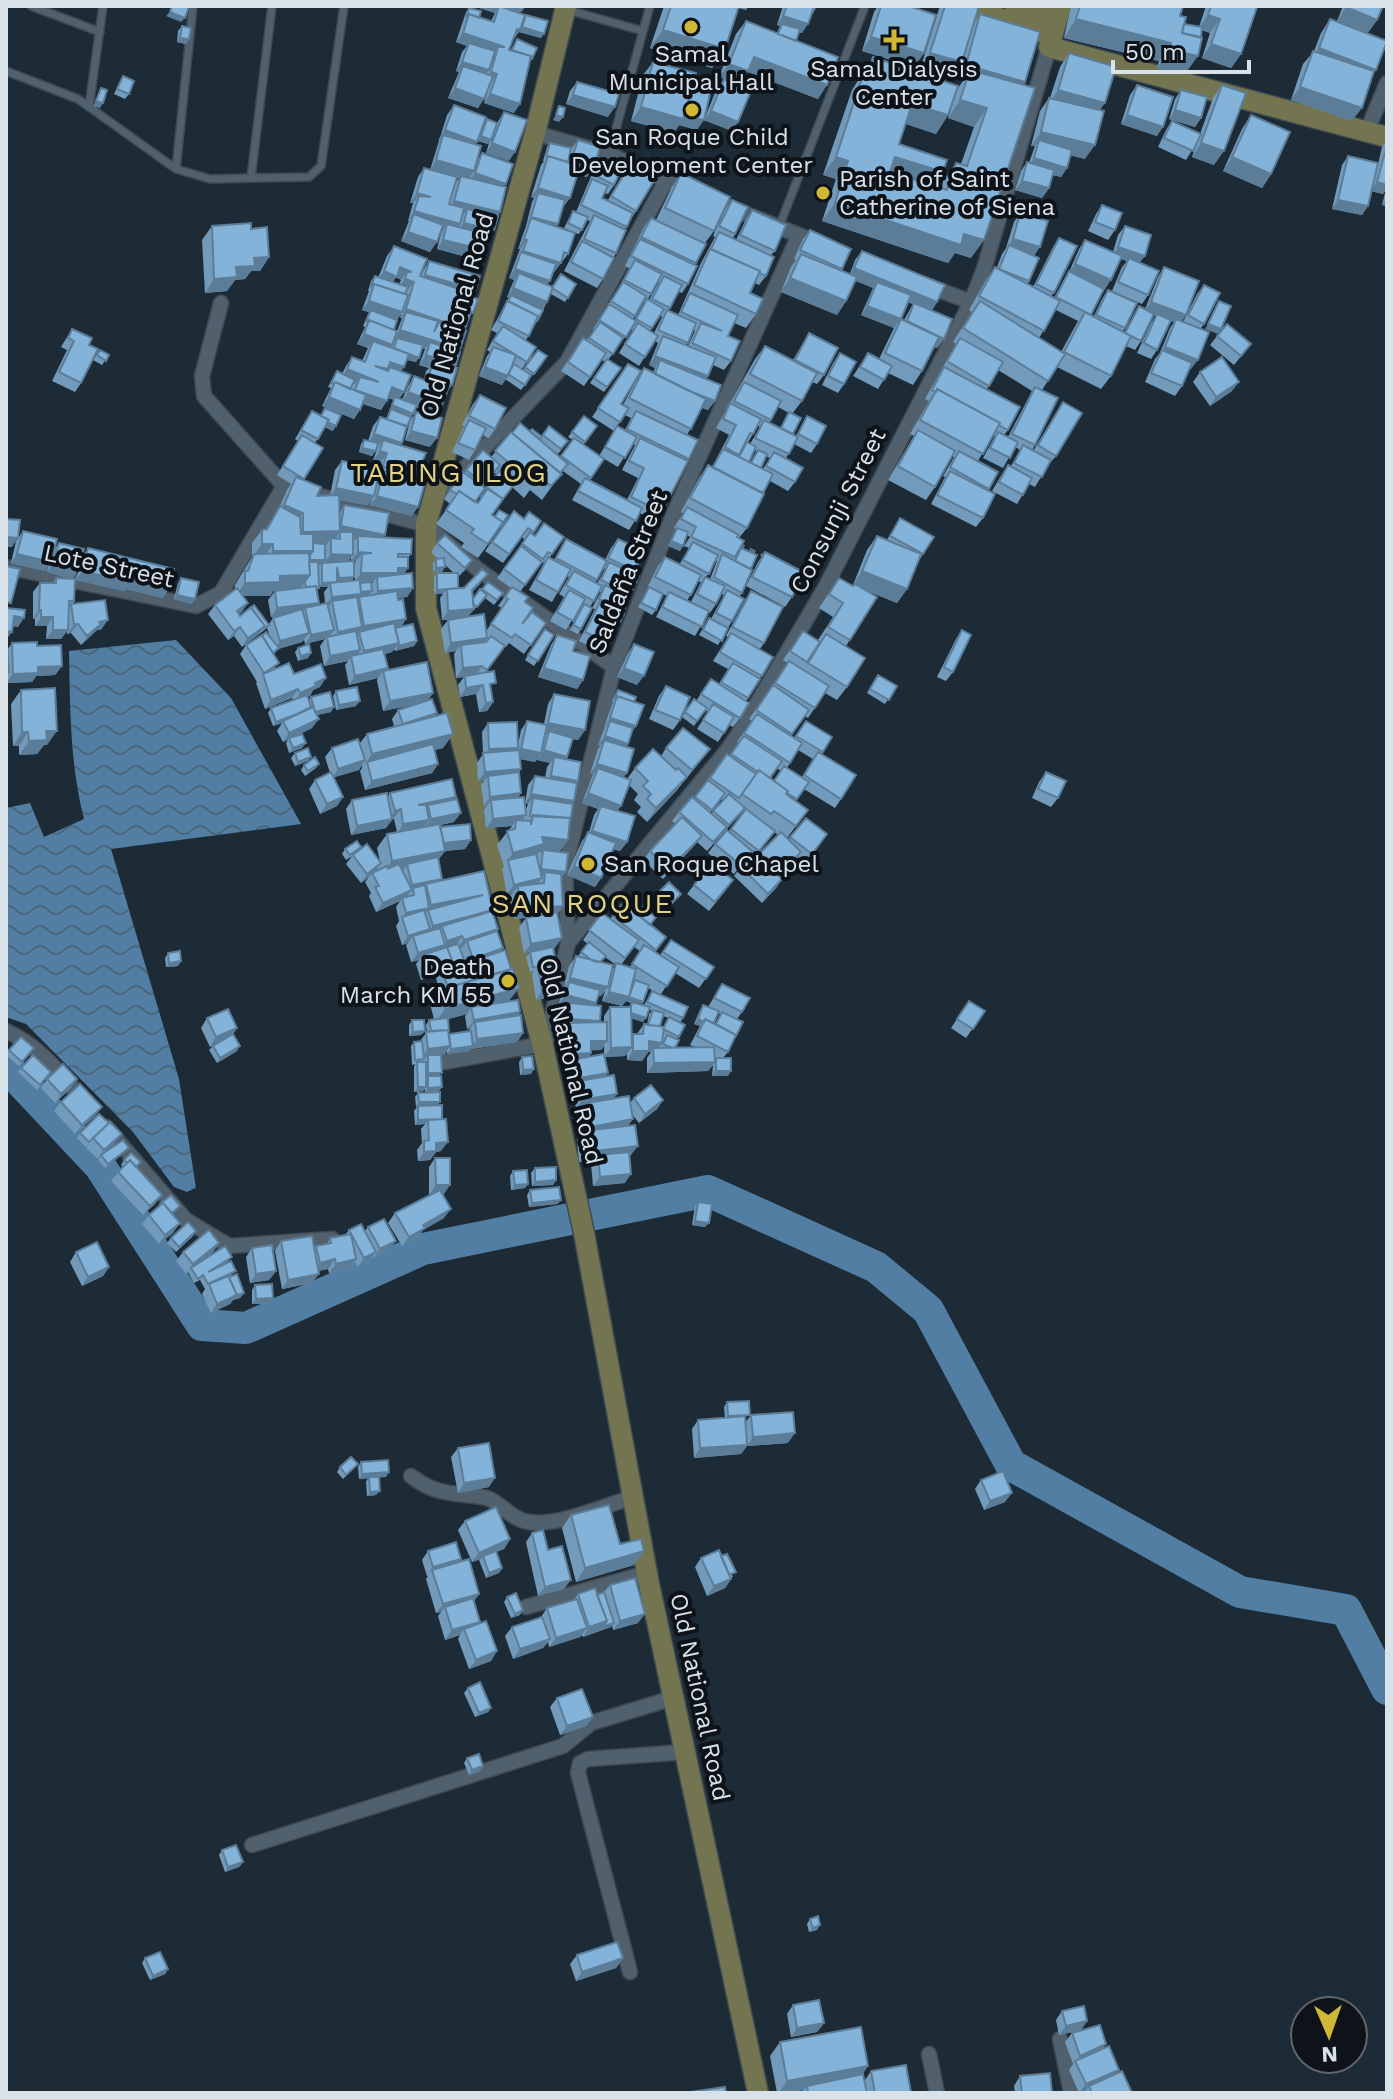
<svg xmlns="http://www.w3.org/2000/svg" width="1393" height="2099" font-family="'Work Sans',sans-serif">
  <defs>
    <pattern id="water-waves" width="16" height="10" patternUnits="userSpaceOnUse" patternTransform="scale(2)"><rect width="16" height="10" fill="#517ea2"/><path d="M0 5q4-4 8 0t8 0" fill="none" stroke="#4b677d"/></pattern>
  </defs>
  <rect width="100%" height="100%" fill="#1d2b36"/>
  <path fill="url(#water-waves)" d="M176 640 231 698 301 824 111 849 179 1079 196 1188 187 1192 174 1187 133 1132 26 1024 6 1017V808L30 803 44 837 84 819C70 765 70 707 69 651Z"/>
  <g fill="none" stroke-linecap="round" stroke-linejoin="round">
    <path stroke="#517ea2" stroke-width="32" d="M6 1066 100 1166 202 1325 246 1328 423 1249 708 1191 876 1267 928 1310 1011 1465 1240 1592 1346 1610 1387 1689"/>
    <defs>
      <path id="service" d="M31 6 100 32
        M568 10 643 31
        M6 71 78 99 176 169 210 179 309 177 321 166 344 6
        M89 107 103 6
        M609 154 650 6
        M176 169 193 6
        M251 178 272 6
        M779 227 865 6"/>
      <path id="minor" d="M1367 131 1387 83
        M535 133 609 154 691 192
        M729 207 806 238
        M926 285 971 302
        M221 303 202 376 204 396 284 486 426 525 480 571 614 667
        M435 499 567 362 666 181
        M6 567 196 606 221 593 284 486
        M568 943 729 748 745 724 826 586 971 302 984 269 1049 47
        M6 1031C39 1045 62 1076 85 1102
        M545 1047 568 943 565 867 614 667 674 513 799 235
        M445 1062 543 1044
        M106 1127 186 1220 229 1246 332 1239
        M411 1476C438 1497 456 1492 487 1498 498 1501 508 1516 524 1521 552 1529 604 1506 633 1497
        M526 1607 647 1573
        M252 1845 563 1746 591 1723 673 1698
        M630 1972 578 1773 580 1763 588 1759 685 1752
        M1060 2039 1071 2093
        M929 2054 937 2093"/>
      <path id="secondary" d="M566 6 535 133 426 525V608L544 1051 584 1233 649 1584 758 2093
        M961 6 1052 35
        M1015 6 1057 19
        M1061 6 1049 47 1387 137"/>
    </defs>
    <use href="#service" stroke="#3e4952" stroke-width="10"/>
    <use href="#minor" stroke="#3e4952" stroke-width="17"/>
    <use href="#secondary" stroke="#3e4952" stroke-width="23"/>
    <path stroke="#636f79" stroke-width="3" stroke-dasharray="6 6" stroke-linecap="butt" d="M739 544 764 556"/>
    <use href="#service" stroke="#51606d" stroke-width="7"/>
    <use href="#minor" stroke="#51606d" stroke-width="14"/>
    <use href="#secondary" stroke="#727550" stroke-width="20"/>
  </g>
  <path fill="#729abb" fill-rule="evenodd" d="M473 6H524L520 13 541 38 519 32 513 39 509 50H511L517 39 532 59 529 62 514 113 484 103 490 83 478 108 448 98 459 72 456 71 462 52 467 46 456 42 466 12 469 8 479 18 491 21 495 13Z
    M664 6H749L746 10 738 8 712 68 650 48Z
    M783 6H817L802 33 799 32 796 41 818 99 748 72 719 77 736 34 746 21 777 33 780 26 777 25Z
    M878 6H909L924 53 914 67 862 51 874 12Z
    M940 6H979L973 25 980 14 1025 82 971 258 955 253 948 263 822 221 836 179 823 175 852 90 873 57 958 88 963 81 956 79 961 63 952 76 921 66ZM958 88 948 118 974 127 961 164 956 163 943 181 941 188 934 186 943 172 899 144 906 124 936 134 948 115Z
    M1071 6H1183L1180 16 1184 24 1199 27 1206 6H1255L1241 54 1231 68 1202 58 1210 33 1202 30 1185 74 1157 68 1159 61 1064 38Z
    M1343 6H1383L1377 20 1367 34 1373 75 1352 121 1291 100 1303 64 1314 51 1321 33 1330 19 1356 29 1337 21Z
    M182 26 186 44 177 42 178 31Z
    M1069 53 1100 110 1085 159 1071 155 1067 168 1061 177 1053 175 1049 188 1042 198 1015 190 1021 171 1027 162 1029 163 1035 146H1031L1040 111 1049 98H1050L1060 67Z
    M653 62 694 81 697 130 679 125 674 133 631 121 643 75Z
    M123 76 129 94 125 99 114 94Z
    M724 79 738 122 732 131 704 120 717 88Z
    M577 82 608 117 566 104 570 91Z
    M1137 85 1157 136 1121 124 1130 95Z
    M1222 85 1214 165 1192 157 1197 142 1186 160 1158 147 1166 130 1172 121 1200 134 1213 98Z
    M1181 90 1201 118 1195 127 1169 119 1175 99Z
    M454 105 477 142 475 144 477 161 482 153 504 187 500 212 488 239 485 250 478 260 437 249 441 233 443 230H441L430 252 401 241 409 221H408L413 203H410L418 177 424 168 455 184 459 178 430 170 447 115Z
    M504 112 509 161 486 153 490 140 488 144 478 141 484 124 487 119 497 123Z
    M1251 115 1271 174 1262 188 1223 171 1242 129Z
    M578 140 587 177 578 174 570 198 563 207 556 226 573 232 564 228 573 211 576 212 595 167 602 158 614 185 608 194 605 193 602 198 608 200 632 161 636 211 625 229 616 253 603 279 597 288 564 271 590 221 587 220 579 234 575 233 568 254 554 272H553L547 284 553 287 576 284 565 302 551 294 538 320 526 340 536 347 522 369 523 370 538 350 547 356 521 390 505 379 502 385 479 376 487 356 490 352 487 350 497 333 491 330 509 298 507 297 514 280 509 278 520 249H518L526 226 532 202 534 198 531 197 541 165 544 161H543L547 147 550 143 571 149Z
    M1387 141V206L1382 205 1386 189 1383 194 1371 191 1368 206 1362 215 1332 209 1342 165 1348 156 1378 165 1382 147Z
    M681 173 714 231 705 243 706 244 695 265 688 284 682 293 679 292 668 311 678 315 701 263 715 237 713 236 725 209 732 200 735 234 733 238 736 240 746 219 752 210 775 251 771 255 766 276 759 285 755 283 750 293 756 314 746 328 734 323 728 336 731 361 724 370 713 365 706 379 715 401 708 410 702 408 687 435 698 440 662 512 656 521 640 513 629 530 572 500 581 484 563 471 542 500 530 490 524 498 512 487 492 515 500 528 478 558 461 547 464 543 436 524 450 504 444 499 463 472 464 473 483 450 491 457 512 433 530 431 541 436 549 426 568 441 558 454 543 442 561 457 573 440 568 437 584 416 597 426 583 445 599 456 614 431 592 417 628 364 621 404 623 405 635 382 644 368 653 373 655 368 649 365 658 343 655 341 639 366 619 353 633 330 631 329 608 360 621 368 604 392 590 383 605 362 602 360 584 386 561 371 583 338 587 340 594 330 593 329 618 289 629 268 625 266 644 227 651 218 656 220 672 187ZM658 282H659L649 300 648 299ZM643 302 644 303 634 320 633 319ZM660 315 662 317 654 333 650 331ZM694 330 695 331 688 346 686 345ZM625 415 631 418 625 430 617 426ZM632 444 635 445 622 470 638 478 627 500 590 480 604 459 601 457 618 467ZM495 473 497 474 480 497 481 498 477 503 475 502 483 486Z
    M1102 205 1115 230 1108 240 1088 231 1096 214Z
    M1020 213 1034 256 1029 281 1028 284 1033 287 1053 247 1059 238 1054 293 1051 296 1054 298 1063 281 1069 272 1079 249 1085 240 1113 252 1118 235 1125 226 1140 263 1148 295 1142 304 1112 291 1122 267 1127 261 1121 259 1105 289 1103 288 1091 315 1094 316 1102 299 1108 290 1125 328 1123 331 1124 332 1139 306 1145 309 1158 277 1164 267 1186 315 1182 321 1183 322 1197 294 1204 285V324L1201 328 1191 369 1190 368 1182 386 1175 396 1145 382 1155 359 1160 353 1170 328 1174 322 1171 321 1157 350 1151 359 1137 353 1151 323 1156 316 1154 315 1141 341 1135 350 1126 346 1111 376 1101 389 1057 367 1042 390 1035 445 1032 450 1033 451 1063 402 1056 456 1049 464 1035 487 1029 484 1017 504 992 491 1002 474 1008 465 1011 466 1020 450 1015 447 1003 468 983 458 995 436 993 435 978 461 998 472 988 490 983 518 976 527 931 504 945 477 943 476 954 457 952 456 935 487 926 500 888 480 914 436 910 434 929 401 925 399 956 344 953 342 972 312 969 310 986 280 995 267H997L1002 254 1006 248 1014 222ZM1056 310 1078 321 1061 352 1039 338ZM998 370 1032 391 1008 437 1004 435 1008 430 987 389Z
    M212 226 251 229 269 257 260 271H251L245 279 235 280 227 291 205 293 202 240Z
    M810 230 841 270 850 274 855 260 862 251 937 302 932 310 944 339 937 348 934 347 922 371 913 385 888 373 878 389 853 376 868 353 879 359 894 328 861 315 873 288 855 280 846 301 837 315 781 292 791 267 796 260 794 259 803 239ZM908 302 913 304 904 320 901 319Z
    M394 246 420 276 429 261 476 290 471 296 468 319 464 331 456 365 447 393 436 414 416 407 410 418 400 445 416 476 413 480 412 516 370 505 372 500 367 505 339 500 340 512 344 505 385 535 383 537 411 554 408 558 404 574 413 588 407 597 398 598 406 619 401 627 417 641 414 646 395 651 394 649 392 652 385 654 388 668 386 670 433 693 428 700 435 716 453 734 443 748 434 750 438 764 432 773 365 790 360 771 362 768V765L359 770 334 777 343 797 337 806 320 814 309 789 315 780 330 773 325 757 332 748 360 743 367 734 394 726 392 719 398 710 416 704 383 711 377 680 378 678 349 685 345 665 348 661 324 666 320 646 325 639 305 644 304 640 302 642 278 649 274 654 275 669 294 674 320 687 313 690 310 696H307L309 700 311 697 331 712 317 715 312 728 296 736 302 748 289 753 286 743 288 740 283 742 277 731 282 723 273 726 268 713 271 708 293 700 292 698 265 709 256 683 257 682 240 654 246 645 270 637 267 628 242 647 234 636 228 640 208 614 215 605 235 589V585L252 557V543L262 530H265L279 508 287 490 291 484 277 475 298 441 295 439 312 411 320 416 325 408 333 431 325 427 315 443 323 448 304 480 317 496H330L335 470 342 461 379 469 381 462 373 460 378 447 377 446 372 456 359 452 361 444 364 440 368 441 373 426 380 417 386 419 394 400 388 398 381 410 363 404 354 419 322 406 331 388 328 387 337 371 342 374 346 366 352 357 362 361 368 348 357 344 365 327 363 326 369 312 362 310 369 291H368L371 281 375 276 378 278 387 256ZM396 277 401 280 399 284 393 282ZM401 314 400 318H402L397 331 394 330 397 320ZM422 348 425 349 419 365 429 368 426 371 424 380 414 376 408 386 402 400 399 399 404 392 401 371 407 360 416 362ZM351 557V561H356L355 563V581H351L354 577 348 562ZM360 582H373L371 585 360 583ZM319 587H328L324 592 325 603 317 605V591ZM286 589 275 591 268 600 271 617H277L273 618 269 624 239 614 242 612 243 596H270L274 590Z
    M72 329 89 345 81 383 75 392 52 381 67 350 61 347Z
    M809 333 824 375 817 384 812 382 802 401 792 414 793 434 796 436 807 416 817 444 811 453 794 444 786 458 795 482 788 491 770 481 747 528 739 538 738 551 742 593 739 597 732 621 718 645 699 635 706 623 709 618 711 619 724 595 721 594 716 604 710 613 709 612 695 636 656 617 667 596 648 586 658 566 665 557 679 565 689 548 684 546 690 537 687 535 680 551 668 546 676 529 674 528 683 513 681 512 699 478 708 465 712 467 729 435 716 428 755 359 765 346 793 360ZM778 407 789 413 780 428 769 423ZM758 426 760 427 750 444 748 442ZM755 450 757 451 750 463 749 462ZM766 456 770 458 763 469 761 468ZM716 561H717L710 579 706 577ZM698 581 701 582 691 602 687 601Z
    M1217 336 1251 344 1234 365 1210 345Z
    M100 350 109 355 102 365 93 360Z
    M840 353 844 384 838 393 822 385 833 363Z
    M1200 372 1232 391 1210 406 1193 382Z
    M480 395 495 429 489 438 482 435 475 450 469 460 452 452 464 426 462 425 473 404Z
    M416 412 430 447 405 440 410 421Z
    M514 511 524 519 541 521 532 534 535 536 564 537 550 557 554 560 566 539 605 560 611 548 618 539 635 571 633 573 631 594 629 597H630L609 644 603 653 579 641 595 609 592 608 601 592H599L590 607 581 629 578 634 570 630 582 607 581 606 566 630 550 621 564 597 559 594 569 577 567 576 552 602 529 590 544 563 542 561 520 592 525 602 522 624 546 623 524 654 509 643 506 647 504 646 486 672 491 689 493 702 487 711 479 712 476 694 460 697 458 685 464 677 456 678 454 654 456 651 445 653 441 629 448 620H442L440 598 443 594H434V577L437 573H454L445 565 442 572H433V563L436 559H438L431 552 437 543 466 569 458 577V588L481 583 472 592 473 599 488 582 503 593 494 605 485 598 468 616 486 631 502 608 498 606 511 588 497 578 525 540 522 537 503 563 485 551ZM603 568 605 569 597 584 595 582Z
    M900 518 923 554 919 561 907 589 897 603 865 590 877 597 846 646 847 687 837 700 825 693 808 718 805 716 791 736 794 738 806 721 832 737 822 754 841 799 835 808 804 789 796 801 808 810 787 838 788 840 806 818 820 844 805 863 798 857 780 876 782 879 776 888 762 903 734 876 741 867 750 858 748 857 734 874 708 853 715 844 729 831 742 814 741 813 707 851 697 842 663 879 643 860 650 851 676 824 672 821 679 812 694 798 727 754 730 756 739 743 737 742 752 721 749 719 788 663 783 660 803 631 818 640 833 617 819 608 839 578 853 586V585L867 550 877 536 887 540ZM798 750 813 759 802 777 787 768ZM777 768 781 771 774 781 770 778ZM721 799 723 801 711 814 710 813ZM774 832 779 835 759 855 757 854Z
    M23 531 55 548 59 543 78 570 72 579 47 572 48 566 45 571 11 563 16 541 12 547Z
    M88 548 163 598 126 589 124 591 76 580 82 557Z
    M765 552 792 597 785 607 746 586 758 562Z
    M56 578 74 601 73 604 101 630H97L81 645 71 633 67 634V631L61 639H46L47 626H35V619H33V592L40 583H53Z
    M181 578 192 604 174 599 178 583Z
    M649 587 656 610 652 615 638 607Z
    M751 591 764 643 760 649 773 657 746 701 740 718 733 727 729 725 718 742 697 729 708 712 705 710 694 726 682 717 694 699 696 701 711 679 719 684 728 669 713 661 728 637 726 636 745 600Z
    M545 629 554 635 534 666 525 660Z
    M962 630 953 672 946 681 937 677 956 639Z
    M557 635 573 651 583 680 577 689 538 677 551 645Z
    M12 643 37 646 62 666 55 675 36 676 32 682 6 683V644L8 649Z
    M634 644 637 685 617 677 628 653Z
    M298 648 311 653 308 658 298 661 295 652Z
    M878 675 897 686 885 704 867 693Z
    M666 686 680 720 673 730 649 719 659 696Z
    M21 690 47 745H44L37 754 19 755V746H13L11 704Z
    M618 690 634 702 631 733 626 746 624 777 627 779 635 768 661 756 666 748 710 749 677 790 647 822 637 812 641 807 634 800 638 794 629 785 621 806 617 811 627 842 620 851 613 849 601 878 595 887 567 875 582 841 589 832 594 815 598 809 582 803 593 774H590L598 749 600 746 598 745 605 727H604L613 702 612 701Z
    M336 691 356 706 336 710 333 696Z
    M554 694 585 730 578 740 573 739 566 760 578 781 572 804 568 840 559 852 562 878 557 914 555 948H553L554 997 536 1000 532 974 534 971 530 972 526 957 530 952 524 953 519 927 526 918 514 919 511 895 513 893 507 894 502 869 504 867 497 845 512 826 486 828 484 810 487 806H484L481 785 484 781H478L477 763 483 754 482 732 488 723 518 745 521 730 527 721 544 724 548 704ZM538 758 537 760 550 763 547 767 545 778 535 776 528 785 525 803 528 804 525 812 518 797 521 793 518 773 521 769 520 759 535 762Z
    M295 753 308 761 295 766 291 758Z
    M319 764 316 768 305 776 301 770 304 765Z
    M1046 772 1058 798 1051 807 1032 798 1039 782Z
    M390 793 454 799V822L440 825V827L471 840 465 849 445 851 438 860 441 881 491 912 501 952 510 1001 520 1012 518 1016 523 1033 517 1042 471 1049 469 1051 447 1054V1051L444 1055H441L439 1076 442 1087 438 1092H425V1089L423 1091 414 1092V1067L415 1064 412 1065 411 1046 414 1042 420 1041 427 1032 426 1025 429 1020 434 1019 430 1004 439 990 436 978 438 974 421 980 416 964 419 960 411 962 406 945 408 943 402 945 396 926 399 921 396 907 400 901 376 912 369 896 371 893 365 882 369 877 361 883 346 864 352 856 346 860 342 854 345 849 361 847 359 850 380 861 377 848 387 834 397 832 394 819H392L386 828 351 835 346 809 352 800 388 797ZM467 1014 465 1016 467 1029H470L468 1031 449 1034 448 1019Z
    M694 885 726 890 709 911 687 894Z
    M658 893 681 894 666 910 654 898Z
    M623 903 666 937 655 952 660 955 671 940 714 967 699 988 675 973 661 994 683 1018 680 1023 685 1025 677 1039 675 1048 695 1047 690 1045 700 1026 694 1024 700 1010 703 1005 708 1007 722 984 742 1012 737 1019 728 1052 723 1058 728 1076H712L713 1065 708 1071 647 1073V1058L651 1052 649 1051 642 1061 627 1060V1054L625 1056 605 1057 608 1073 605 1077 614 1098 630 1103 634 1098 663 1100 657 1109 639 1123 632 1114 628 1126 631 1155 629 1156 625 1183 593 1186 591 1164 594 1160 579 1162 577 1140 584 1131 580 1112 583 1108 576 1109 573 1090 575 1087H573L569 1069 573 1063H569L568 1051 557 1052V1032L562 1024 563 1013 568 1006 559 1004 562 991 565 987H564L569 966 576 956 579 957 578 956 588 944 583 940 602 913 610 919ZM634 947 640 951 630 967 621 965ZM605 957 616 965 612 970 601 962ZM648 988 656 992 652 991 644 1005 641 1004ZM605 991 602 1001 622 1006 626 1001 631 1003 629 1007H610L604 1016V1023H599L595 1005 598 995 601 996ZM649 1009 652 1011 649 1014 647 1025 644 1024 637 1034H633L631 1036V1018L643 1022ZM718 1013 721 1014 715 1024 714 1023ZM663 1016 669 1018 664 1027 660 1026ZM604 1046V1054L589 1057 591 1053V1050H601Z
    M168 953 181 961 178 966 166 967 165 958Z
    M969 1001 985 1011 966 1038 951 1028Z
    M207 1018 237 1028 233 1034 237 1051 217 1063 209 1050 213 1046 218 1043 210 1047 201 1028Z
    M412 1020 425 1031 421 1035 409 1036V1025Z
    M9 1050 31 1053 19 1066 6 1055Z
    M522 1057 531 1074 520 1075 519 1062Z
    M21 1068 51 1072 37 1090 18 1072Z
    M47 1079H77L71 1088 55 1103 41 1088Z
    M418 1093 438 1105 441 1151 436 1152 430 1160 418 1161 417 1150 422 1143 421 1129 425 1124 415 1125 414 1111 417 1107H416L415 1097Z
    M61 1102 95 1116 75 1134 54 1111Z
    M80 1133 115 1143 104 1154 125 1152 105 1168 98 1160 101 1157 98 1159 86 1148 90 1143 86 1147 77 1138Z
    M435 1158 444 1194H442L444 1218 423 1230 418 1237 402 1246 388 1223 395 1213 429 1195V1167Z
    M124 1160 136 1168 155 1204 143 1215 111 1181 123 1167 121 1165Z
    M535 1168 556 1180 553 1185 532 1186 531 1173Z
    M513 1171 528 1184 525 1188 511 1190 510 1176Z
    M530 1190 561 1200 557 1204 529 1207 527 1195Z
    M698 1202 705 1227 692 1225 695 1206Z
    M160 1204 177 1210 172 1214 173 1233 159 1244 142 1224 149 1215Z
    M368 1227 389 1250 373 1258 372 1257 369 1261 358 1267 355 1262 350 1268 329 1273 328 1269 318 1271 312 1283 282 1289 275 1251 281 1241 314 1249 316 1246 327 1244 330 1238 345 1235 349 1230 365 1231Z
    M196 1231 193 1236 176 1252 167 1243 171 1238Z
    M219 1243 213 1252 203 1260 232 1257 228 1261 221 1266 232 1275 244 1293 240 1298 233 1300 230 1304 211 1313 202 1294 205 1289 200 1280 194 1283 188 1272 186 1274 176 1261 183 1252Z
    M252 1248 276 1271 269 1280 250 1283 246 1257Z
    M76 1252 109 1267 103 1276 82 1286 70 1262Z
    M255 1285 273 1298 270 1303 252 1304V1290Z
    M727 1402 747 1419H745V1423L751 1415 788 1443 747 1446 741 1454 694 1458 692 1429 698 1420 725 1418 724 1407Z
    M458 1448 489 1487 458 1493 451 1457Z
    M361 1462 386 1477H379L376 1495 367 1496 366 1482 368 1478 359 1479 358 1467Z
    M358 1464 343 1479 337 1472 340 1467Z
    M981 1480 1005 1502 984 1510 975 1489Z
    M571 1515 620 1544 634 1565 576 1582 562 1528Z
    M465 1521 510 1539 504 1549 496 1552 502 1568 499 1573 486 1578 479 1560 481 1559 472 1562 458 1530Z
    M532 1533 564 1589 538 1596 526 1542Z
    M428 1551 461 1559 459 1562 479 1594 474 1601 480 1622 478 1624 491 1661 469 1669 458 1639 460 1635 445 1640 438 1616 441 1612 436 1613 426 1579 428 1576H427L422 1560Z
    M721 1556 733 1577 730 1578 731 1579 725 1588 707 1596 695 1567 701 1558Z
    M610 1585 638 1623 613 1630 612 1625 611 1627 583 1637 582 1635 580 1637 549 1647 548 1642 543 1648 513 1659 505 1636 512 1627 541 1617 547 1608 574 1600 578 1594 597 1595 604 1592Z
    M507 1597 520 1615 511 1618 504 1602Z
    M468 1688 491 1708 488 1712 475 1717 464 1693Z
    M557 1698 593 1717 586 1726 560 1735 550 1707Z
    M467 1758 480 1771 469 1775 464 1763Z
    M222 1850 243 1862 239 1867 225 1872 219 1855Z
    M810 1919 817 1930 809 1932 807 1924Z
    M577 1955 623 1958 616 1968 576 1981 570 1964Z
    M145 1958 168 1969 165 1974 150 1980 142 1963Z
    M793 2005 824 2023 817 2032 791 2037 787 2014Z
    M1062 2011 1087 2021 1081 2030 1059 2035 1056 2020Z
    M1072 2033 1102 2049 1119 2070 1115 2074 1132 2093H1084L1086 2090 1079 2093 1069 2070 1073 2064 1065 2042Z
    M780 2042 863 2074 865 2080 871 2071 911 2093H801L803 2090 788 2093H777L770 2056Z
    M1020 2076 1052 2093H1015L1014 2086Z"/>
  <path fill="#5c7d98" d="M473 6H509L522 10 516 19 499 6 495 13Z
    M732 6H749L746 10Z
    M1346 7 1377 20 1367 34 1337 21Z
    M170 12 185 18 181 22 166 16Z
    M1208 15 1220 19 1210 33 1198 29Z
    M783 16 808 24 802 33 781 27 782 24 780 26 777 25Z
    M1076 19 1171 43 1159 61 1064 38Z
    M522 27 544 34 541 38 519 32 514 39 510 38 517 29 520 30Z
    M663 30 725 49 712 68 650 48Z
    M463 33 505 47H498L493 55 469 43 467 46 456 42Z
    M871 37 924 53 914 67 862 51Z
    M180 38 189 39 186 44 177 42Z
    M1211 44 1241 54 1231 68 1202 58Z
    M1319 48 1376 70 1367 84 1309 62Z
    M1170 50 1198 56 1185 74 1157 68Z
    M930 53 962 62 952 76 921 66Z
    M754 57 827 85 818 99 748 72 739 85 719 77 729 64Z
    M462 62 489 70 482 80 463 66 459 72 456 71Z
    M966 65 1025 82 1016 96 970 70 963 81 956 79Z
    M491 72 497 74 490 83 485 81Z
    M1300 87 1362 108 1352 121 1291 100Z
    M455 88 484 99 478 108 448 98Z
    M1058 90 1105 103 1095 117 1049 104Z
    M490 94 520 104 514 113 484 103Z
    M573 95 615 107 608 117 566 104Z
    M960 100 987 108 974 127 948 118Z
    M96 101 103 103 100 108 93 106Z
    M912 104 948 115 936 134 900 122Z
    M641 107 683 119 674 133 631 121Z
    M1175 110 1201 118 1195 127 1169 119Z
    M711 111 738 122 732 131 704 120Z
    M556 115 563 117 559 122 553 120Z
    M1127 115 1163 127 1157 136 1121 124Z
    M685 116 704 120 697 130 679 125Z
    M445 130 477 142 470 151 443 135 440 140H438Z
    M1041 132 1095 145 1085 159 1037 147 1039 140 1035 146H1031Z
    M481 136 491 140 488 144 478 141Z
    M492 143 515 152 509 161 486 153Z
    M1201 143 1224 151 1214 165 1192 157Z
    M836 157 848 161 836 179 823 175Z
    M895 157 943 172 930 190 882 175Z
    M1232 157 1271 174 1262 188 1223 171Z
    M1034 158 1067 168 1061 177 1027 168Z
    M436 160 474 171 468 180 430 170Z
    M571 161 594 168 587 177 565 170Z
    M475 173 506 184 500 193 469 182Z
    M1022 181 1049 188 1042 198 1015 190Z
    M1377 182 1387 185V188L1383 194 1370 191Z
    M538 188 570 198 563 207 536 199 538 193 534 198 531 197Z
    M417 193 431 197 419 196 413 203H410Z
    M1387 197V206L1382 205Z
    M1338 200 1368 206 1362 215 1332 209Z
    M454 201 500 212 493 222 467 209 464 214 448 210Z
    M835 203 964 234 984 240 971 258 955 253 948 263 822 221Z
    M414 211 460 224 453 233 447 224 443 230 411 222 414 214 409 221H408Z
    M531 217 558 224 551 234 531 218 525 226Z
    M464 223 494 230 487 240 457 232Z
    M408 232 437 242 430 252 401 241Z
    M524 239 527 240 520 249H518Z
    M1013 239 1040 247 1034 256 1009 245 1006 248Z
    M443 240 485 250 478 260 437 249Z
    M1118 247 1145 256 1138 265 1129 258 1127 261 1112 256Z
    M523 251 561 263 554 272 518 260Z
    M269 257 260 271H251L245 279 235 280 227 291 205 293 214 279 236 267 254 258Z
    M1075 264 1111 280 1105 289 1068 273Z
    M400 267 412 272 414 282 407 291 398 288 405 279 407 272 401 280 396 277 390 286 377 281 384 271Z
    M854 268 937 302 931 312 874 288 877 282 873 288 848 278Z
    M515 269 550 281 543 290 519 273 514 280 509 278Z
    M425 275 476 290 470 299 419 284Z
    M790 278 846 301 837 315 781 292Z
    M513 288 547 302 541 311 507 297Z
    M369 301 402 312 396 321 362 310Z
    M1151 302 1186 315 1180 324 1176 319 1174 322 1144 311Z
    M867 306 901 319 894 328 861 315Z
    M406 309 465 329 458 338 434 330 406 312 402 318H400Z
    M906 323 944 339 937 348 899 332Z
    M1208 324 1221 329 1218 334 1205 329Z
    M400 330 460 349 454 358 430 342 425 349 394 340Z
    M364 334 392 345 385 355 373 341 368 348 357 344Z
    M1165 347 1198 360 1191 369 1159 356Z
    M393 351 419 358 416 362 390 355Z
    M426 355 456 365 449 375 433 362 429 368 419 365Z
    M655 356 708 376 702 385 660 360 655 368 649 365Z
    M390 362 404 367 398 376 390 367 381 378 368 375Z
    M485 367 508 376 502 385 479 376Z
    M347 369 379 382 360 377 355 384 341 378Z
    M654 376 715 401 708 410 647 385Z
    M428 379 452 385 446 394 422 388Z
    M1239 382 1232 391 1210 406 1216 397Z
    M392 387 404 392 397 401 395 397 394 400 386 397Z
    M355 390 387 401 381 410 349 399Z
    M408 392 442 405 436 414 402 401Z
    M329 397 360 410 354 419 322 406Z
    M392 405 413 414 410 419 389 410Z
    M320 419 336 426 333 431 317 424Z
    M411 431 437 438 430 447 405 440Z
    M374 434 402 443 395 452 383 440 378 447 368 443Z
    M362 448 376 451 372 456 359 452Z
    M380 451 387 453 381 462 373 460Z
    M400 471 416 476 409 485 393 480Z
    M336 488 374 496 367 505 329 498Z
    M377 496 418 507 412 516 370 505Z
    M284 505 303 513 293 526 275 518Z
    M341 526 385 535 378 544 358 536 356 540 340 537V532L331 544V538L326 545 293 546 303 532Z
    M6 537 18 538 12 547H6Z
    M671 541 683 546 680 551 668 546Z
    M262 544H273L263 558H252Z
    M273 551H313L303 564 263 565Z
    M358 552 372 553 362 554 356 561H351Z
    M17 554 51 562 45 571 11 563Z
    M331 554 353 555 346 564 324 563Z
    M310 560H325L322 565V563L320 565H307Z
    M53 563 78 570 72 579 47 572Z
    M445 567 442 572H433L436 568Z
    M398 568H408L402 577H377L373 582H355L361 573Z
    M82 571 131 579 169 589 163 598 126 589 124 591 76 580Z
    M862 571 907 589 897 603 853 585Z
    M310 575 300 589 274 590 270 596H235L245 583 280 576Z
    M354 577 351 582 330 583 328 587H319L322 583 335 582 339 578Z
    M413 588 407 597 372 601 378 591Z
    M437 590H446L443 594H434Z
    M372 591 369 595 360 596 355 604 332 601 329 606H325L332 597Z
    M177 595 195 599 192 604 174 599Z
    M248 603 242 612 230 621 237 611Z
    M319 603 312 612 305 608 301 614 271 617 277 608Z
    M474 609 467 618 442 620 448 611Z
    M39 610H41L35 619H33Z
    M14 616 24 618 18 627 7 626Z
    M41 617H53L47 626H35Z
    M406 619 400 628 359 632 357 635 364 626Z
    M108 620 101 630H97L81 645 99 622Z
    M78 624 71 633 67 634 74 625Z
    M265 626 258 635 242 647 248 638Z
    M240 627 234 636 228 640 234 631Z
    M362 627 356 637 331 641 338 632Z
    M53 630H68L61 639H46Z
    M334 630 327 639V637L325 639 305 644 311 635Z
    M6 631 12 632 6 640Z
    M309 633 302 642 278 649 269 658 280 641Z
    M487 638 481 647 461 645 456 651 445 653 451 643Z
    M417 641 414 646 395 651 398 646Z
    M399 643 392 652 358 661 364 651Z
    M360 650 354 660 351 656 348 661 324 666 330 656Z
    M311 653 308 658 298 661 301 656Z
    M62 666 55 675 36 676 32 682 6 683 13 674 38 667Z
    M482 666 476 676 456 678 463 668Z
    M388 668 384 674 383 671 378 678 349 685 355 676Z
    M544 668 583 680 577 689 538 677Z
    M624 668 644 676 637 685 617 677Z
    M326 678 320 687 313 690 310 696 294 702 300 693 315 683Z
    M483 685 476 694 460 697 466 688Z
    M298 689 292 698 265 709 271 700Z
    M433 693 427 702 383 711 390 701Z
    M360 701 356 706 336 710 339 705Z
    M493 702 487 711 479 712 486 703Z
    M334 707 331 712 312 716 315 712Z
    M312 709 283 721 282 723 273 726 276 722Z
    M610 718 636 726 630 735 610 721 605 727H604Z
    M319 719 312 728 283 742 289 733Z
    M548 723 585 730 578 740 548 734 549 731 547 734 542 733Z
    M46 731H57L47 745H44L37 754 19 755 29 741Z
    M22 732H28L19 746H13Z
    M453 734 443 748 368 767 367 762 362 768 372 754Z
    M605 736 628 744 622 753 604 740 600 746 598 745Z
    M306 743 302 748 289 753 293 748Z
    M518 748 511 757 483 758 489 749Z
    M521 749 541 753 535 762 515 758Z
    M544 750 567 757 561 766 554 757 550 763 537 760Z
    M311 757 308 761 295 766 298 762Z
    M365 760 359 770 332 778 338 769Z
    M438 764 432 773 365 790 372 781Z
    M597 764 627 773 620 782 598 768 593 774H590Z
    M521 769 514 778 488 776 484 781H478L485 772Z
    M551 776 578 781 572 790 544 785Z
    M687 777 677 790 647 822 656 808Z
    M521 793 515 803 491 800 487 806H484L490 797Z
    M588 793 621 806 614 815 601 806 598 809 582 803Z
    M531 794 574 801 567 810 533 798 528 804 525 803Z
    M343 797 337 806 320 814 327 804Z
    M745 808 738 817 722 834 729 825Z
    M401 809 386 828 351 835 357 826 388 820 395 811Z
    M461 813 454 822 424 829 431 819Z
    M526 815 519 825 516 820 512 826 486 828 493 819Z
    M429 820 423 829 397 834 403 824Z
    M592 831 627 842 620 851 586 840Z
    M702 836 695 845 663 879 669 869Z
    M542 837 568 840 558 853 539 852 534 858 508 860 513 853Z
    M471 840 465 849 445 851 435 864H407L403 871 382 874 392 861 441 843Z
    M801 852 795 862 774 882 780 873Z
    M381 863 375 872 372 873 369 877 361 883 367 874Z
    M574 866 601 878 595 887 567 875Z
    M541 869 566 872 559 881 545 872 535 888 518 886 513 893 507 894 514 885 535 879Z
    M442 879 436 888 426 884 421 891 413 888 405 899 402 898 400 901 376 912 383 903 407 892 412 885Z
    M782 879 776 888 762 903 768 894Z
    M483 895 428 910 423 917 402 918 406 913 429 908 431 905Z
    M563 906 557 915 514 919 520 910Z
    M493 910 486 919 442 926 438 932 426 936 433 926Z
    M430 929 423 938 413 936 408 943 402 945 408 936Z
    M498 929 491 938 467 941 463 947 457 949 464 940Z
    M462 936 456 945 423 955 419 960 411 962 418 953 444 946 447 941Z
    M562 938 555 948 524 953 531 944Z
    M503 948 497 958 471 961 466 968 473 959Z
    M181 961 178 966 166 967 169 963Z
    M453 963 446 972 442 968 438 974 421 980 428 971Z
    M570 978 608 987 601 996 567 988 569 982 565 987H564Z
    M519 988 509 1001 471 1007 467 1014 435 1023 445 1009Z
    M560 988 554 997 536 1000 542 991Z
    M609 992 628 996 643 1002 640 1006 626 1001 622 1006 602 1001Z
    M566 995 596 1003 590 1012 570 1003 568 1006 559 1004Z
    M520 1012 514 1022H475L470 1029H467L474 1020Z
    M629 1012 646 1018 643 1022 626 1017Z
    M568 1019 600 1021 593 1030 562 1028Z
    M698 1019 703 1021 700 1026 694 1024Z
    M237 1028 231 1037 210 1047 216 1037Z
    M425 1031 421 1035 409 1036 413 1032Z
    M523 1033 517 1042 471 1049 469 1051 447 1054 451 1049 472 1046 477 1039Z
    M591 1041H607L601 1050 584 1051Z
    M649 1041 662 1043 655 1052 653 1048 651 1052 649 1051 642 1061 627 1060 633 1051Z
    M563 1042H575L568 1051 557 1052Z
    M240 1046 237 1051 217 1063 220 1058Z
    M450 1046 444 1055 428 1057V1055L426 1057 422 1058 428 1049Z
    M632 1047 625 1056 604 1057 611 1048Z
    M591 1053 584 1063 576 1059 573 1063H569L575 1054Z
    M715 1062 708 1071 647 1073 654 1063Z
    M534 1069 531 1074 520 1075 523 1070Z
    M716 1071H731L728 1076H712Z
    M428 1073H442L438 1077H425Z
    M608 1073 601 1082 579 1081 575 1087H573L579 1078Z
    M77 1079 71 1088 55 1103 61 1094Z
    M418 1087H426L423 1091 414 1092Z
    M442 1087 438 1092H425L428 1088Z
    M617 1094 611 1103H587L583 1108 576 1109 582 1100Z
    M663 1100 657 1109 639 1123 645 1114Z
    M419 1102H440L437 1106 416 1107Z
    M102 1107 95 1116 75 1134 82 1125Z
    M633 1119 626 1129 584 1136 591 1127Z
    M418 1120H428L425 1124 415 1125Z
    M122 1134 115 1143 98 1159 104 1150Z
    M448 1142 441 1151 436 1152 430 1160 418 1161 424 1152 436 1143Z
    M638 1146 631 1155 598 1159V1155L594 1160 579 1162 586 1152Z
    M129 1148 125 1152 105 1168 108 1164Z
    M631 1174 625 1183 593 1186 600 1177Z
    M556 1180 553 1185 532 1186 535 1182Z
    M528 1184 525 1188 511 1190 515 1185Z
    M436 1185H450L444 1194 429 1195Z
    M162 1195 155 1204 143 1215 150 1206Z
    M561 1200 557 1204 529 1207 532 1203Z
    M451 1209 444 1218 423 1230 418 1237 402 1246 409 1237 423 1225Z
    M695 1221 709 1223 705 1227 692 1225Z
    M180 1223 173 1233 159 1244 165 1235Z
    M396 1241 389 1250 373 1258 380 1249Z
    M219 1243 213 1252 191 1269V1268L186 1274 193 1264Z
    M376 1252 369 1261 358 1267 364 1258Z
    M335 1259 328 1269 313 1272 320 1263Z
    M356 1259 350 1268 329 1273 336 1264Z
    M109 1267 103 1276 82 1286 88 1277Z
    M276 1271 269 1280 250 1283 256 1274Z
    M319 1274 312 1283 282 1289 288 1280Z
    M244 1293 240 1298 233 1300 230 1304 211 1313 217 1304Z
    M273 1298 270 1303 252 1304 256 1299Z
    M795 1433 788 1443 747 1446 753 1437Z
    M747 1445 741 1454 694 1458 700 1448Z
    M389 1472 386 1477 359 1479 362 1474Z
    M495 1478 489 1487 458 1493 464 1483Z
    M380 1491 376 1495 367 1496 370 1492Z
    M1012 1493 1005 1502 984 1510 990 1501Z
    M510 1539 504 1549 483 1557V1556L481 1559 472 1562 479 1553Z
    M644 1551 634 1565 576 1582 585 1568Z
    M461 1559 455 1568 432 1570 427 1576 433 1567Z
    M502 1568 499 1573 486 1578 489 1573Z
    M731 1579 725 1588 707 1596 714 1586Z
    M571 1580 564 1589 538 1596 545 1587Z
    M479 1594 472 1603 445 1607 441 1612 436 1613 443 1604Z
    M523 1610 520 1615 511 1618 515 1614Z
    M645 1614 638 1623 613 1630 620 1621Z
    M607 1621 600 1631 583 1637 589 1627Z
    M480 1622 474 1631 464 1629 460 1635 445 1640 452 1630Z
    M614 1623 611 1627 601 1630 604 1626Z
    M587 1628 580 1637 549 1647 556 1638Z
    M550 1639 543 1648 513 1659 520 1649Z
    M497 1651 491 1661 469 1669 476 1660Z
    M491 1708 488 1712 475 1717 479 1713Z
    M593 1717 586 1726 560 1735 567 1726Z
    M483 1766 480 1771 469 1775 472 1770Z
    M243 1862 239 1867 225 1872 228 1867Z
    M820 1925 817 1930 809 1932 813 1928Z
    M623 1958 616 1968 576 1981 582 1972Z
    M168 1969 165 1974 150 1980 153 1976Z
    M1087 2021 1081 2030 1059 2035 1066 2026Z
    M824 2023 817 2032 791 2037 797 2028Z
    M1106 2044 1100 2053 1076 2062 1080 2056Z
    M868 2066 859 2080 807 2086 803 2090 788 2093H779L787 2081Z
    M1119 2070 1112 2079 1089 2086 1086 2090 1079 2093 1086 2084Z"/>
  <path fill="#84b3d9" stroke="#5c7d98" stroke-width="2" d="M172 6H189L185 18 170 12Z
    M499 6 525 15 520 30 517 29 509 50 531 56 520 104 490 94 497 74 491 72 498 47H505L463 33 469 14 494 22Z
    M509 6H524L522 10Z
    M671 6H739L725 49 663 30Z
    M787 6 814 7 808 24 783 16Z
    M881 6H909L936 15 924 53 871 37Z
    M945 6H979L962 62 930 53Z
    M1080 6H1183L1180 16 1186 17 1182 33 1202 38 1198 56 1170 50 1171 43 1076 19Z
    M1211 6 1257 7 1241 54 1211 44 1220 19 1208 15Z
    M1347 6H1383L1377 20 1346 7Z
    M469 8 481 11 479 18 469 14 466 17Z
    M980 14 1040 32 1025 82 966 65Z
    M526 15 548 21 544 34 522 27Z
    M1330 19 1387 41 1376 70 1319 48Z
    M746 21 838 57 827 85 754 57 748 71 729 64Z
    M782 24 800 29 796 41 778 34Z
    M1184 24 1202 27 1201 37 1182 33Z
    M182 26 191 28 189 39 180 38Z
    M517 39 537 48 532 59 530 58 531 56 512 50Z
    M469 43 495 51 489 70 462 62Z
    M1313 51 1374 71 1362 108 1300 87Z
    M1069 53 1116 67 1105 103 1058 90Z
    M873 57 958 86 948 115 912 104 899 144 947 160 943 172 895 157 890 172 947 190 956 163 967 166 987 108 960 100 970 70 1035 88 984 240 964 234 961 245 835 203 848 161 836 157 864 72 868 73Z
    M653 62 696 73 683 119 641 107Z
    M463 66 493 76 484 99 455 88Z
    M123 76 134 81 129 94 117 89Z
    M724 79 751 91 738 122 711 111Z
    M694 81 712 85 704 120 685 116Z
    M577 82 619 94 615 107 573 95Z
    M1137 85 1173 97 1163 127 1127 115Z
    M1222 85 1246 93 1224 151 1201 143Z
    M101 88 107 90 103 103 96 101Z
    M1181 90 1207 97 1201 118 1175 110Z
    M1049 98 1104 111 1095 145 1041 132Z
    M454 105 486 117 477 142 445 130Z
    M559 106 565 108 563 117 556 115Z
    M504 112 527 120 515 152 492 143Z
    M1251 115 1290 132 1271 174 1232 157Z
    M487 119 497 123 491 140 481 136Z
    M1172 121 1201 134 1193 151 1164 138Z
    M443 135 481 146 474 171 436 160Z
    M578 140 600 147 594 168 571 161Z
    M1039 140 1072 150 1067 168 1034 158Z
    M550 143 571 148 568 162 548 156H546Z
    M1387 145V185L1377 182Z
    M482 153 513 164 506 184 475 173Z
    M548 156 580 166 570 198 538 188Z
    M1348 156 1378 163 1368 206 1338 200Z
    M602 158 622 168 614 185 594 175Z
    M632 161 657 176 636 211 611 196Z
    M1027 162 1054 170 1049 188 1022 181Z
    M424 168 457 177 449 204 464 208 460 224 414 211 419 196 431 197 417 193Z
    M681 173 730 197 714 231 665 208Z
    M461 176 506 187 500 212 454 201Z
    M592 179 608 186 602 198 633 213 627 227 581 205Z
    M538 193 565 200 558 224 531 217Z
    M732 200 748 207 735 234 719 226Z
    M1102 205 1122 213 1115 230 1095 222Z
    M467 209 498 216 494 230 464 223Z
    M752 210 786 225 775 251 740 235Z
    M573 211 588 217 582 230 568 223Z
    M1020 213 1048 221 1040 247 1013 239Z
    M414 214 443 225 437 242 408 232Z
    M594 215 626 230 616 253 584 239Z
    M531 218 575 233 568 254 564 252 561 263 523 251 527 240 524 239Z
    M651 218 706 244 696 263 641 237Z
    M251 223V229L267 227 269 257 254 258 255 266 236 267 237 277 214 279 212 226Z
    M447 224 489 235 485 250 443 240Z
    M1125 226 1151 235 1145 256 1118 247Z
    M810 230 851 249 842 269 800 250Z
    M719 232 774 257 766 276 759 273 760 271 711 249Z
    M1059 238 1077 246 1054 293 1036 284Z
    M640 239 697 266 688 284 631 256Z
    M1085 240 1122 256 1111 280 1075 264Z
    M582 241 614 258 603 279 571 262Z
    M1009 245 1039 258 1029 281 999 269Z
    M394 246 427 259 420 276 465 291 464 294 478 299 473 313 471 312 465 329 406 309 414 282 405 279 407 272H412L400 267 397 277 384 271Z
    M710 249 760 271 750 293 763 299 756 314 694 285Z
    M862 251 945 285 937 302 854 268Z
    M521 252 556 264 550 281 515 269Z
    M801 254 857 277 846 301 790 278Z
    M1129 258 1159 271 1148 295 1118 282Z
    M635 260 662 274 651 294 624 280Z
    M429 261 480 276 476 290 425 275Z
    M995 267 1060 301 1044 331 979 296Z
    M1164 267 1199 281 1186 315 1151 302Z
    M1069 271 1104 289 1091 315 1056 297Z
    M519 273 553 287 547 302 513 288Z
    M561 274 576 284 568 298 552 288Z
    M375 276 408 287 405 294 374 284 373 287 371 286Z
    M664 276 682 285 670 308 652 299Z
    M623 282 646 296 635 316 611 301Z
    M877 282 911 295 901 319 867 306Z
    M374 284 408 295 402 312 369 301Z
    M1204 285 1220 293 1204 324 1188 315Z
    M1108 290 1137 303 1125 328 1096 315Z
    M690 293 738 315 728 336 740 341 731 361 692 343 701 323 722 331 681 312Z
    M511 295 543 310 538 320 537 319 538 316 508 301Z
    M647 299 664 309 652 328 636 319Z
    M507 301 538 316 529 336 498 321Z
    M980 301 1065 354 1048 381 963 328Z
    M1219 301 1231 306 1221 329 1208 324Z
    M914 303 952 319 944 339 907 321Z
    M609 304 636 321 626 337 599 320Z
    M1139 306 1154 314 1141 341 1125 333Z
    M371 310 397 320 394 330 369 320V322L366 321Z
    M667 310 696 323 688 343 658 330Z
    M406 312 438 321 434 332 439 322 466 331 460 349 400 330Z
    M1085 312 1131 336 1111 376 1064 352Z
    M1157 314 1171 320 1157 350 1144 343Z
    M901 319 939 337 922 371 885 353Z
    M1176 319 1209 332 1198 360 1165 347Z
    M369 320 397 331 392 345 364 334Z
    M600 322 623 338 613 354 589 338Z
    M638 323 658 336 645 357 625 344Z
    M1227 324 1251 344 1241 356 1217 336Z
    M503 326 536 347 527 362 493 341Z
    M72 329 92 338 89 345 98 349 81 383 59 372 74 341 68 338Z
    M809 333 838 348 824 375 795 360Z
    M663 336 716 357 708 376 655 356Z
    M397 338 423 345 419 358 394 348Z
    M583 338 606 353 590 377 568 362Z
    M960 338 1003 362 989 386 947 361Z
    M373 341 409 354 404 367 390 362 388 369 375 366 388 371 390 367 411 375 404 392 392 387 387 401 355 390 360 377 379 382 347 369 352 357 365 362Z
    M430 342 460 352 456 365 426 355Z
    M765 346 817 373 802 401 750 374Z
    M493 347 516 355 508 376 485 367Z
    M100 350 109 355 106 361 97 355Z
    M538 350 547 356 534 374 525 367Z
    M1162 350 1192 363 1182 386 1151 373Z
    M840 353 856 362 844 384 828 376Z
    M868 353 892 366 884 380 860 367Z
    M1222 357 1239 382 1216 397 1200 372Z
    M607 359 621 368 607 387 594 378Z
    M660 360 721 385 715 401 687 390 655 374Z
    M433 362 457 368 452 385 428 379Z
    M514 364 531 375 525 385 508 374Z
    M628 364 641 371 621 404 629 408 620 422 598 408Z
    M944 367 1020 407 1008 430 999 425 1000 423 937 389 936 392 932 390Z
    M644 368 706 399 691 429 629 398Z
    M337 371 355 380 350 389 335 382 334 384 331 383Z
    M414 376 448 389 442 405 408 392Z
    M335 382 366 395 360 410 329 397Z
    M744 382 781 401 771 420 734 401Z
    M1035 387 1058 398 1035 445 1012 434Z
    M937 389 1000 423 983 454 920 420Z
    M480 395 506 408 495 429 469 416Z
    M395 397 417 405 413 414 392 405Z
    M1063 402 1082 413 1056 456 1038 445Z
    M730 403 761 419 753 434 750 433 739 455 725 447 736 425 723 419Z
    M325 408 341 415 336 426 327 422 329 420 321 416Z
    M391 409 411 417 407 427 387 419Z
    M312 411 329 420 318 439 301 430Z
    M636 411 698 440 689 459 627 429Z
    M416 412 442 418 437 438 411 431Z
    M789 412 801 418 793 434 781 428Z
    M584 416 597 426 585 442 572 432Z
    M807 416 826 426 817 444 798 434Z
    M380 417 407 426 402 443 374 434Z
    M469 420 486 428 475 450 458 443Z
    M764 420 798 437 789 454 755 438Z
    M520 423 568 464 560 473 512 433Z
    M549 426 568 441 561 449 543 435Z
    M617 426 637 437 625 458 605 447Z
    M532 429 542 437 540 439 530 431Z
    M918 430 955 451 935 487 898 466Z
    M511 432 562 474 551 486 540 477 534 484 495 451Z
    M998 432 1018 442 1010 458 990 448Z
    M302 435 323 448 304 479 283 466Z
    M574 438 604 459 591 478 561 456Z
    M640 438 688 461 662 512 631 497 644 468 629 461Z
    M364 440 378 443 376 451 362 448Z
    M383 440 426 453 416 476 400 471 398 476 425 483 418 507 377 496 383 472 391 470 383 466 387 453 380 451Z
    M747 442 756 447 749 462 739 457Z
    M1023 445 1051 460 1042 477 1014 463Z
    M723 449 773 474 763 493 713 467Z
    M483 450 500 465 484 484 466 470Z
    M758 450 767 454 761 468 751 463Z
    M959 451 998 472 989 489 950 467Z
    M774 452 803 468 795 482 766 466Z
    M342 461 380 469 374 496 336 488Z
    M708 465 764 494 747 528 690 498Z
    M1008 465 1032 478 1023 495 999 482Z
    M501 469 516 482 503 499 486 488Z
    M950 471 995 494 983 518 937 495Z
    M463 472 485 488 475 502 459 491 457 494 450 490Z
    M296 477 321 487 317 496 339 495 340 531 303 532V513L284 505Z
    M585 478 642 508 636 521 578 491Z
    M488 488 503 499 492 515 503 522 488 544 471 533 474 529 446 510 459 491 478 503Z
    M344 505 389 513 385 535 341 526Z
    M280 506 300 517 301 534H313V551H273V544H262V530L267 529Z
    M687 507 739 535 737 537 744 541 735 557 691 537 696 527 681 519Z
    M499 510 508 515 500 528 503 522 495 517Z
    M514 511 524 519 529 512 541 521 534 532 528 528 509 554 492 542Z
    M900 518 934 537 923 554 890 536Z
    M6 519 20 520 18 538 6 537Z
    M544 523 564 537 552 554 548 552 543 559 522 544 530 532 535 536Z
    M677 528 688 532 683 546 671 541Z
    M23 531 57 539 51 562 17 554Z
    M340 532H353V555L331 554V538L340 539Z
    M445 535 472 560 465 568 437 543Z
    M358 536 412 539 411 554H398V557H408V568H398V573H361L362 554 372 553 358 552Z
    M877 536 921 554 907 589 862 571Z
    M566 539 607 561 597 580 556 558Z
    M618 539 644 551 635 571 608 558Z
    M693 542 718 555 709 574 683 560Z
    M59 543 84 549 78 570 53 563Z
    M313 543 325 544V560H310V555L313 551Z
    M521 546 542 562 525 585 504 569Z
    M88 548 174 569 169 589 131 579V582L82 571Z
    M741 548 757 555 751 569 735 561Z
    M765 552 805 573 792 597 752 577Z
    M309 553 310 575 280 576V582L245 583V571H248L254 554Z
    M722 554 752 570 742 593 714 577Z
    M548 557 571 569 558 592 536 580Z
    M665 557 701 575 691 595 655 577Z
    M444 558 445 567 436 568V559Z
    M354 561V577L339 578 337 567V582L322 583V563Z
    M309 562H318L319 588H317L316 586 306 587 305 581 310 575Z
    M609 562 639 576 631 594 601 580Z
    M6 566 20 569 11 603 6 602Z
    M482 569 488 574 472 590 474 609 448 611 447 589 464 588Z
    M574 571 602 586 594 601 566 585Z
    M412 573 413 588 378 591 377 577Z
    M437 573H458V588L437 590Z
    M705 577 725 586 716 604 697 594Z
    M56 578 75 579 74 601H69L68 630H53V617H41V610H39L40 583H56Z
    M181 578 199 582 195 599 177 595Z
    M839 578 853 586 855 584 877 597 850 640 828 627 843 603 829 594Z
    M360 580 361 594 332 597 330 583Z
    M371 582 372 591 361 592 360 583Z
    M488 582 503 593 497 600 482 589Z
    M605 585 630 597 624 611 599 599Z
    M316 586 319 603 277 608 275 591Z
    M512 587 528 597 525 602 533 608 522 624 532 612 546 623 531 645 515 634 512 638 491 624 508 599 505 597Z
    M649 587 663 594 656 610 641 603Z
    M237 588 248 603 237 611 240 616 251 607 265 626 248 638 240 627 234 631 215 605Z
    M480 589 487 595 477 607 473 604V599Z
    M569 590 585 599 573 621 557 612Z
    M727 590 744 599 732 621 716 613Z
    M397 591 398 600 403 599 406 619 364 626 359 597Z
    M751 591 783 607 764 643 732 627Z
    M669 592 709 611 702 627 662 607Z
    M357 597 362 627 338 632 332 601Z
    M105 600 108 620 99 622 101 624 87 636 78 624 74 625 71 604Z
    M600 602 624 614 609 644 585 632Z
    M327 603 334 630 311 635 305 608Z
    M584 604 592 608 581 629 573 625Z
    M254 605 269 625 263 629 265 626 251 608Z
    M6 608 25 610 24 618 14 616 12 632 6 631Z
    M302 609 309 633 280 641 273 618Z
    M484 614 487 638 451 643 448 620Z
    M709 618 728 628 722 641 703 630Z
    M394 623 399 643 364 651 359 632Z
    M413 624 417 641 398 646 399 643 395 628Z
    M545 629 554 635 538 661 528 655Z
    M962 630 971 635 953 672 944 667Z
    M356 631 360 650 330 656 327 637Z
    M803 631 820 642 807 662 790 651Z
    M266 632 279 648 273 653 262 636Z
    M731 633 773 657 762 676 720 652Z
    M826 634 865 658 847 687 808 663Z
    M262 635 279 663 264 673 246 645Z
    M557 635 576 641 573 651 590 656 583 680 544 668Z
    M491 636 505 646 487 670 482 666 463 668 461 645 486 642Z
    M37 642V646L61 645 62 666 38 667V673L13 674 12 643Z
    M6 644H7L9 672 6 673Z
    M309 644 311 653 301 656 298 648Z
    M634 644 654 652 644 676 624 668Z
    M383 649 388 668 355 676 351 656Z
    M789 661 829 686 815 708 775 683Z
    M427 662 433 693 390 701 383 671Z
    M289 663 294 674 321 664 326 678 315 683 316 686 300 693 298 689 271 700 263 674Z
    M733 663 760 679 748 698 721 682Z
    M494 671 496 683 490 684 493 702 486 703 483 685 466 688 465 676Z
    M878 675 897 686 889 700 870 689Z
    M711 679 749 703 740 718 701 694Z
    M773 685 809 710 792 734 756 710Z
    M666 686 690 697 680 720 655 710Z
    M357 687 360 701 339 705 336 691Z
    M55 688 57 731H46L47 740 29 741 28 732H22L21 690Z
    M618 690 636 697 634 702 617 696V698L615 697Z
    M330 692 334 707 315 712 311 697Z
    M554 694 590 701 585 730 548 723Z
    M307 695 311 707 297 714 276 722 271 708Z
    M617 696 644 705 636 726 610 718Z
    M432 699 437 713 403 724 398 710Z
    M694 699 707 708 697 721 685 712Z
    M713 704 734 717 724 733 703 720Z
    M313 707 319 719 289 733 283 721Z
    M447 713 453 734 372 754 367 734Z
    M757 714 802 743 790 763 744 733Z
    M527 721 547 725 541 753 521 749Z
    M610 721 633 728 628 744 605 736Z
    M806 721 832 737 823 752 796 736Z
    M517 722 518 748 489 749 488 723Z
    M683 728 710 749 692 770 666 748Z
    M549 731 573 738 567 757 544 750Z
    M302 734 306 743 293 748 289 738Z
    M744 736 782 761 770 778 759 770 758 772 731 754Z
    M358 739 365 760 338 769 332 748Z
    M604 740 634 749 627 773 597 764Z
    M433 744 438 764 372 781 367 762Z
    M308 748 311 757 298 762 295 753Z
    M653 749 676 770 678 768 687 777 656 808 647 799 651 794 643 786 648 781 635 768Z
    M519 750 521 769 485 772 483 753Z
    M818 752 856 775 841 799 804 775Z
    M727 754 756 774 739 798 710 778Z
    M315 757 319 764 308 771 304 765Z
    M554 757 581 762 578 781 551 776Z
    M784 766 809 782 797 799 787 793 788 791 774 781Z
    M598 768 631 780 621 806 588 793Z
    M759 770 788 791 786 794 808 810 796 826 774 811 771 814 742 794Z
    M331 772 343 797 327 804 315 780Z
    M519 772 521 793 490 797 488 776Z
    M1046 772 1066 781 1058 798 1038 789Z
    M535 776 577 783 574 801 531 794Z
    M452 779 456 797 418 805H426L429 820 403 824 401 809 395 811 390 793Z
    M708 780 725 793 712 810 695 797Z
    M387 793 392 819 357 826 352 800Z
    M729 794 745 808 729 825 713 811Z
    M524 797 526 815 493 819 491 800Z
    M692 797 727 827 713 842 679 812Z
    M533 798 573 804 570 822V818L530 816Z
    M457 799 461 813 431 819 428 805Z
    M601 806 635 816 627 842 592 831Z
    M746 809 775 831 759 851 731 829Z
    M533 815 570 818 568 840 542 837 544 844 513 853 507 831 515 829 516 820 531 821V825Z
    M682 817 702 836 669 869 650 851Z
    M806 818 827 834 812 854 790 837Z
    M440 824 445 851 392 861 387 834Z
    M470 824 471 840 444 843 440 827Z
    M727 830 752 851 741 865 715 844Z
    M588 832 616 843 601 878 574 866Z
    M781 832 801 852 780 873 760 853Z
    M357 841 361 847 350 855 345 849Z
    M367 844 381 863 367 874 353 855Z
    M543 850 568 853 566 872 541 869Z
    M755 852 782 879 768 894 741 867Z
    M536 854 542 878 514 885 508 860Z
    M438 857 442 879 412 885 407 864Z
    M711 863 733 880 715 902 694 885Z
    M399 864 412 890 383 903 375 887 379 886 372 873 387 866 388 869Z
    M484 871 493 910 433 926 428 910 483 895 431 905 426 884Z
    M545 872 561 874 563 906 520 910 518 886 544 883Z
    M669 882 681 894 670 905 658 893Z
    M425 885 429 908 406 913 402 898 414 895 413 888Z
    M623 903 666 937 656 950 613 916Z
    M642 907 656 917 650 925 637 914Z
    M424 910 430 929 408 936 402 917Z
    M492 911 498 929 464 940 462 936 447 941 442 926Z
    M557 912 562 938 531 944 526 918Z
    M602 913 639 940 625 958 589 930Z
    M440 928 445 945 418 953 413 936Z
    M497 931 503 948 473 959 467 941Z
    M671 940 714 967 706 979 663 952Z
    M589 942 606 956 600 962 593 961 581 952Z
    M458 944 465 962 452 966 451 963H453L447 947Z
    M644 945 679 967 667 986 632 964Z
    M447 947 453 963 428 971 423 955Z
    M553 947 556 962 533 967 530 952Z
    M505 950 511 969 477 979 471 961Z
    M180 951 181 961 169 963 168 953Z
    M576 956 613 965 608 987 570 978Z
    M468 961 473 980 448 988 442 968Z
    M556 963 560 988 542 991 538 965Z
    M616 963 636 969 629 997 609 992Z
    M513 969 519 988 445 1009 439 990Z
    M635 980 649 985 643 1002 629 997Z
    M569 982 600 990 596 1003 566 995Z
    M722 984 750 998 742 1012 714 998Z
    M652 991 688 1007 683 1018 647 1002Z
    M518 1000 520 1012 474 1020 471 1007Z
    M969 1001 985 1011 973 1029 957 1019Z
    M632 1002 650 1007 646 1018 631 1013V1007Z
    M570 1003 601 1006 600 1021 568 1019Z
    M703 1005 719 1011 714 1023 705 1019 704 1022 698 1019Z
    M610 1007H631L632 1047 611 1048Z
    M228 1009 237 1028 216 1037 207 1018Z
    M653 1010 664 1013 660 1026 648 1025Z
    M722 1012 743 1022 736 1036V1035L716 1024Z
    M521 1015 523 1033 477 1039 475 1022Z
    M669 1017 685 1025 679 1037 663 1029Z
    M448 1018 449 1032 448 1030 431 1031 429 1020Z
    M705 1019 736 1035 728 1052 697 1036Z
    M412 1020H424L425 1031 413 1032Z
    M607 1022V1041H591V1053L575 1054V1042H563V1023Z
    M644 1024 664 1027 662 1043 649 1041V1051H633V1034H643Z
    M448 1030 450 1046 428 1049 426 1032Z
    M471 1031 473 1046 451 1049 449 1034Z
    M233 1034 240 1046 220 1058 213 1046Z
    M667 1035 679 1040 675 1048H672L663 1044Z
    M21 1037 34 1048 22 1062 9 1050Z
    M422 1041 424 1059 415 1060 414 1042Z
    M714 1047 715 1062 654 1063 653 1048Z
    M604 1054 608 1073 579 1078 576 1059Z
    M33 1055 51 1072 40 1085 21 1068Z
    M428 1055H441L442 1073H428Z
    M532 1056 534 1069 523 1070 522 1057Z
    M716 1058H731V1071H716Z
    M417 1062H426V1087H418Z
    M63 1064 77 1079 61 1094 47 1079Z
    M614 1075 617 1094 582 1100 579 1081Z
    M428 1076H441L442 1087 428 1088Z
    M80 1084 102 1107 82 1125 61 1102Z
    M651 1085 663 1100 645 1114 634 1098Z
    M440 1092V1102H419L418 1093Z
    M629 1096 633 1119 591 1127 587 1103Z
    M442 1105V1119L418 1120V1106Z
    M99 1114 109 1123 89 1142 80 1133Z
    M446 1119 448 1142 436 1143V1151L424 1152V1141L429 1140 428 1120Z
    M110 1122 122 1134 104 1150 93 1138Z
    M635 1125 638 1146 586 1152 583 1131Z
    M123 1140 129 1148 108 1164 101 1155Z
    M629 1152 631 1174 600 1177 598 1155Z
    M131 1153 141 1162 136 1167 130 1160 127 1163 124 1160Z
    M435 1158H450V1185H436Z
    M130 1160 162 1195 150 1206 118 1172Z
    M556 1167V1180L535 1182V1168Z
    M527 1170 528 1184 515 1185 513 1171Z
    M559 1187 561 1200 532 1203 530 1190Z
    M440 1190 451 1209 423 1225 425 1228 409 1237 395 1213Z
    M171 1195 180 1206 172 1213 163 1203 160 1205V1204Z
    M698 1202 712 1204 709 1223 695 1221Z
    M163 1203 180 1223 165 1235 149 1215Z
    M384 1219 396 1241 380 1249 368 1227Z
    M188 1222 196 1231 179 1247 171 1238Z
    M361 1224 376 1252 364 1258 349 1230Z
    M209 1230 219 1243 193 1264 183 1252Z
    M351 1234 356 1259 336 1264 335 1259 320 1263 316 1246 331 1243 330 1238Z
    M312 1236 319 1274 288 1280 281 1241Z
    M97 1242 109 1267 88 1277 76 1252Z
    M272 1245 276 1271 256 1274 252 1248Z
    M225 1246 232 1257 208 1272 231 1261 236 1271 208 1284 203 1275 198 1279 191 1268Z
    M237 1274 244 1293 234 1296 237 1295 229 1277Z
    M228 1276 237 1295 217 1304 209 1284Z
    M272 1284 273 1298 256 1299 255 1285Z
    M749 1401 750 1415 728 1416 727 1402Z
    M793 1412 795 1433 753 1437 751 1415Z
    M745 1416 747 1445 700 1448 698 1420Z
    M489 1443 495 1478 464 1483 458 1448Z
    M351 1457 358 1464 346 1475 340 1467Z
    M388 1460 389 1472 362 1474 361 1462Z
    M1003 1471 1012 1493 990 1501 981 1480Z
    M369 1477H379L380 1491 370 1492Z
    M609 1505 620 1544 641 1539 644 1551 585 1568 571 1515Z
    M496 1507 510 1539 479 1553 465 1521Z
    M543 1530 548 1550 562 1546 571 1580 545 1587 532 1533Z
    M456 1542 461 1559 433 1567 428 1551Z
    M719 1550 731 1579 714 1586 701 1558Z
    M496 1551 502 1568 489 1573 483 1556Z
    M727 1554 736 1572 729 1575 721 1556Z
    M469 1559 479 1594 443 1604 432 1570Z
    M635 1578 645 1614 620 1621 610 1585Z
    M595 1588 607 1621 589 1627 578 1594Z
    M604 1592 614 1623 604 1626 607 1621 597 1595Z
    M516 1593 523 1610 515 1614 507 1597Z
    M473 1598 480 1622 452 1630 445 1607Z
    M577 1599 587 1628 556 1638 547 1608Z
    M542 1617 550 1639 520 1649 512 1627Z
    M486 1621 497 1651 476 1660 464 1629Z
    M480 1682 491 1708 479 1713 468 1688Z
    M582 1689 593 1717 567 1726 557 1698Z
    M479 1754 483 1766 472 1770 467 1758Z
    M236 1845 243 1862 228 1867 222 1850Z
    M818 1916 820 1925 813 1928 810 1919Z
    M617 1942 623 1958 582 1972 577 1955Z
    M160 1952 168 1969 153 1976 145 1958Z
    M819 2000 824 2023 797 2028 793 2005Z
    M1084 2006 1087 2021 1066 2026 1062 2011Z
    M1100 2025 1106 2044 1080 2056 1072 2033Z
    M861 2027 868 2066 787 2081 780 2042Z
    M1109 2046 1119 2070 1086 2084 1075 2061Z
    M906 2065 911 2093H875L871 2071Z
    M1122 2071 1132 2093H1092L1089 2086Z
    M1050 2073 1052 2093H1022L1020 2076Z
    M863 2074 867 2093H808L807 2086Z
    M725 2087 726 2093H690V2092Z"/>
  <g fill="#d0b836" stroke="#0d1318" stroke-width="3">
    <circle cx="691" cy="27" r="8"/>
    <path d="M890 28h8v8h8v8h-8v8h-8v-8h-8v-8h8z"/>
    <circle cx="692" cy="110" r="8"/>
    <circle cx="823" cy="193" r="8"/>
    <circle cx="588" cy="864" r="8"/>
    <circle cx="508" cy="981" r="8"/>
  </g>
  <g text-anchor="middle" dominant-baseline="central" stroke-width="8" stroke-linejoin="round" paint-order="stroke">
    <g font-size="24" fill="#d9e2e9" stroke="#0d1318">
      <text x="691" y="54">Samal<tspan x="691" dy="28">Municipal Hall</tspan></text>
      <text x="894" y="69">Samal Dialysis<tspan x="894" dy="28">Center</tspan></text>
      <text x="692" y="137">San Roque Child<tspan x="692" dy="28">Development Center</tspan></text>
      <text x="839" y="179" text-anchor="start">Parish of Saint<tspan x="839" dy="28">Catherine of Siena</tspan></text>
      <text x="604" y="864" text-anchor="start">San Roque Chapel</text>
      <text x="492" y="967" text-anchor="end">Death<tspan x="492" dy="28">March KM 55</tspan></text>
    </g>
    <g font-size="24" fill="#d9e2e9" stroke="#0d1318">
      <text transform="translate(457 315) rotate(-74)">Old National Road</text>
      <text transform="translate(838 511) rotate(-63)">Consunji Street</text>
      <text transform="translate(109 566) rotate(12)">Lote Street</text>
      <text transform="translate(628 572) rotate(-68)">Saldaña Street</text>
      <text transform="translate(571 1061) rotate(77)">Old National Road</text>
      <text transform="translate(700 1697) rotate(78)">Old National Road</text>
    </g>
    <g font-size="28" letter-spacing="2" fill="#e3d385" stroke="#0d1318">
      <text x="449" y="472">TABING ILOG</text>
      <text x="583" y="903">SAN ROQUE</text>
    </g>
  </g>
  <rect width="1393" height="2099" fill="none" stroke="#d9e2e9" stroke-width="16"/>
  <g transform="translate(1329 2035) rotate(178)"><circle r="38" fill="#0d1318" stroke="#5f666c" stroke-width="2"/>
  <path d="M0-6L14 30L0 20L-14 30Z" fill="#d0b836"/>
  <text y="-12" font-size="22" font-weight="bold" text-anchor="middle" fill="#d9e2e9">N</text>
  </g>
  <path d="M1113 60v12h136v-12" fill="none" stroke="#d9e2e9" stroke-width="4"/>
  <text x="1125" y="60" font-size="24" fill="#d9e2e9" stroke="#0d1318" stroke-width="6" paint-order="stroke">50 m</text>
</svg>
